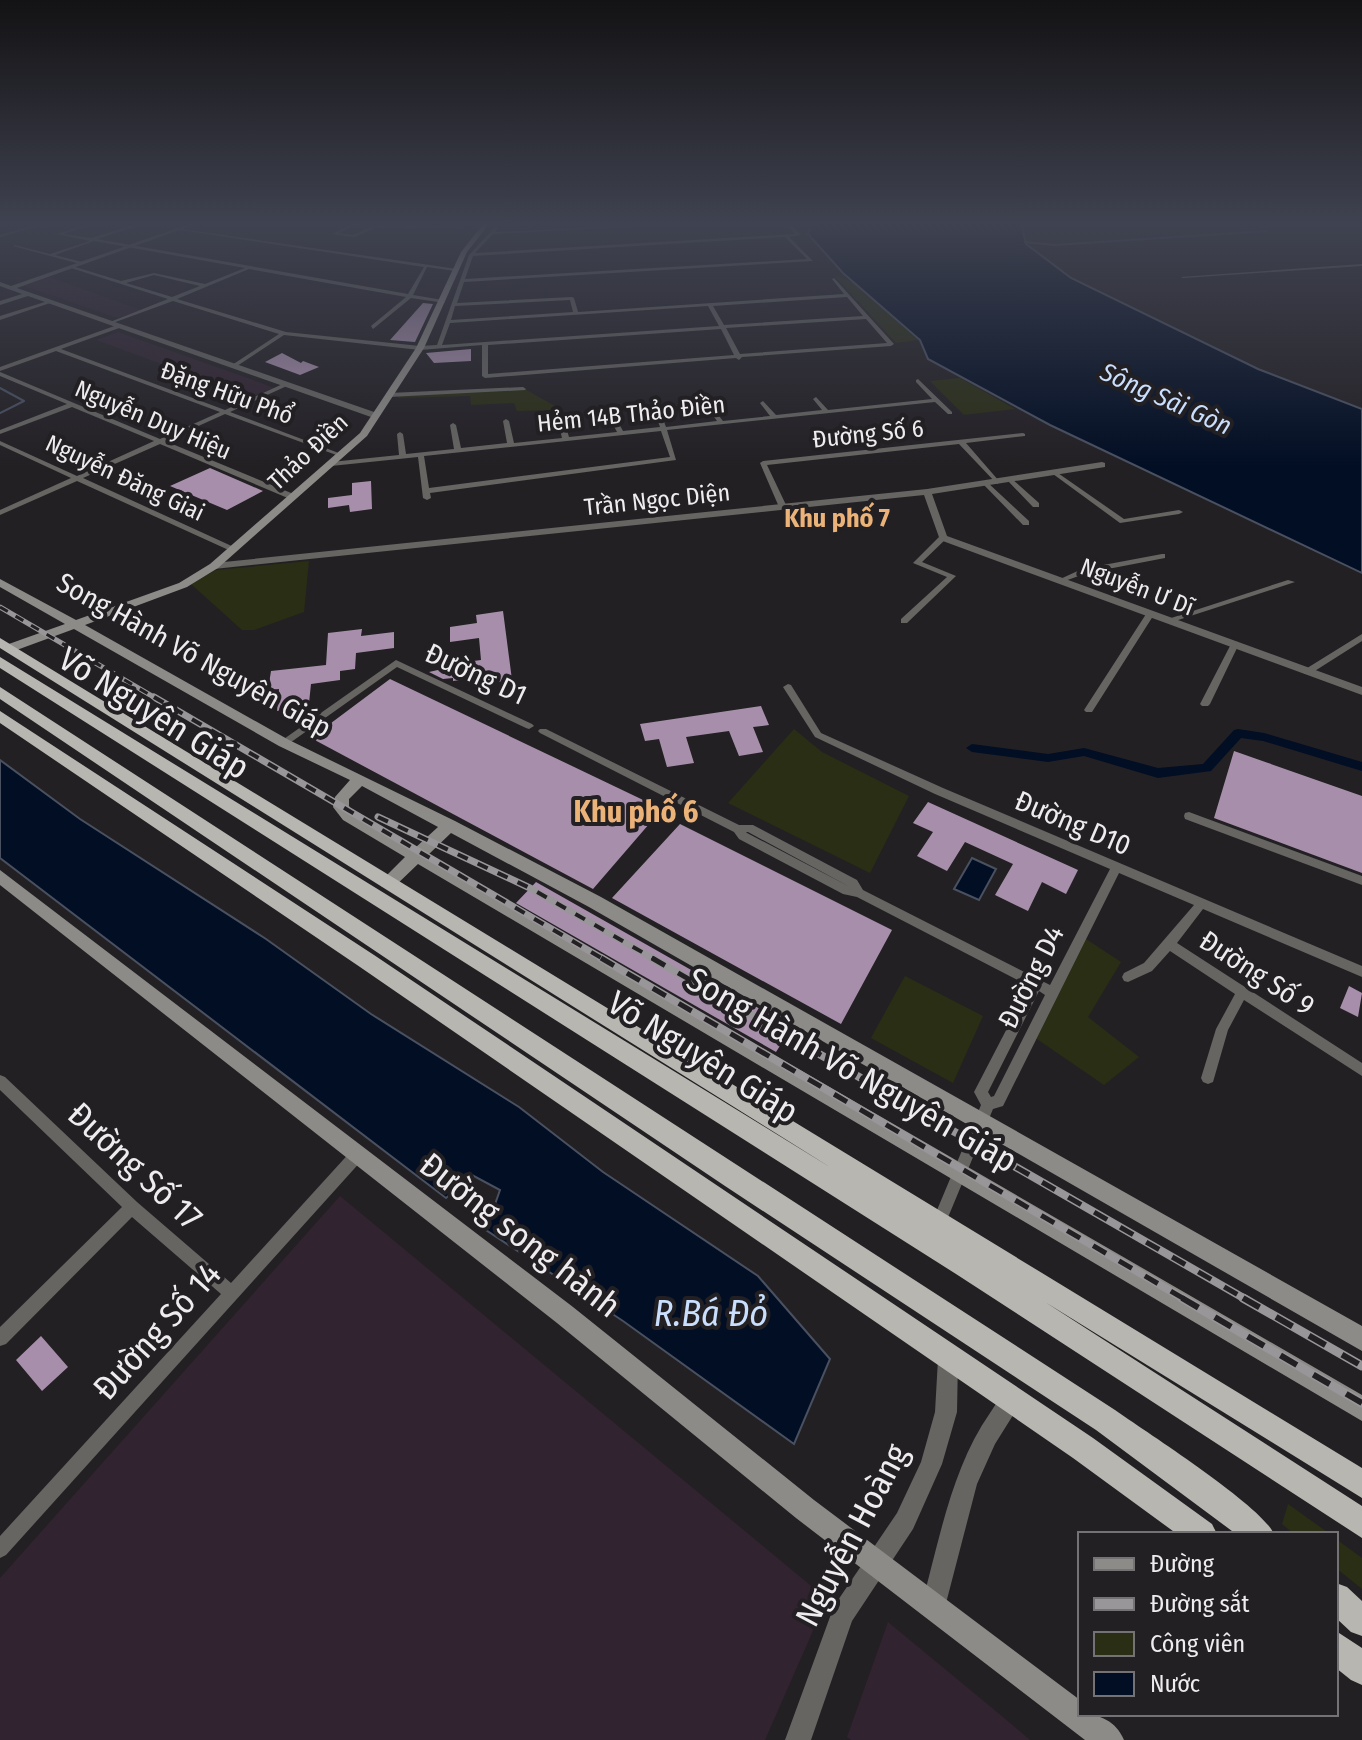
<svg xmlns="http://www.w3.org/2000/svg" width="1362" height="1740" font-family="'Fira Sans Condensed',sans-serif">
  <rect width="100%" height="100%" fill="#232024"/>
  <path fill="#31232f" d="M49 277 141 310 118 318 24 286Z
    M118 332 267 385 274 388 251 397 96 340Z
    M340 1196 827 1599 765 1740H0V1578Z
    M888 1622 1003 1717 1030 1740H851L847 1737Z"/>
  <path fill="#2a2e15" d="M833 274 854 283 918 340 896 343Z
    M960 378 1015 409 964 415 930 381Z
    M523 388 555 406V410L517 411 514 403 471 405 470 396 398 398 399 395Z
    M309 561 304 612 254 630H242L191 584 216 570Z
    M794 729 822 752 909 796 870 873 728 803Z
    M1083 937 1121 962 1088 1017 1139 1057 1104 1085 1034 1037Z
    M905 976 983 1016 953 1083 871 1038Z
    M1288 1504 1330 1534H1294L1282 1524Z
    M1336 1539 1362 1558V1589L1336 1568Z"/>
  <path fill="#020e24" stroke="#495161" stroke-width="2" d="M812 223H1021L1026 244 1071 278 1258 369 1362 409V573L1050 425 928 359 920 340 843 273 808 234Z
    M0 760 80 819 266 939 371 1014 519 1107 603 1172 758 1276 830 1359 794 1444 623 1321 486 1230 500 1190 472 1175 446 1198 0 858Z
    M972 858 996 869 979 900 954 889Z"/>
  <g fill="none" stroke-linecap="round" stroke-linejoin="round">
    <path stroke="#495161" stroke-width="2" d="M1025 242 1055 245 1267 231
      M0 388 24 401 0 413"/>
    <path fill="#020e24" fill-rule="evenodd" d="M1238 729 1264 733 1362 762V771L1263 741 1241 738 1211 771 1158 778 1084 756 1048 762 972 752 966 748 972 744 1048 754 1084 748 1158 768 1203 764 1234 730Z"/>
  </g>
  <path fill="#a78fab" d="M423 303 433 304 415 342 390 340Z
    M471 349V361L434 363 426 353Z
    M282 353 301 363 303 361 319 367 300 375 265 362Z
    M210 468 263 491 227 510 170 486Z
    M371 481 372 509 350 512 349 505 328 508V498L352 495V483Z
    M503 611 512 680 484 684 483 677 453 681V678L443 679 429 672 451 667V664L481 660 479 638 450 642V627L477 623 476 615Z
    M362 629 361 636 394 632V648L356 653 355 669 340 671V680L311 684 309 703 277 711 279 689 268 690 271 671 326 665 328 633Z
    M390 679 662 809 593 889 311 738Z
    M761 706 769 725 753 727 763 752 739 756 729 731 686 737 694 763 667 767 659 739 645 741 640 724Z
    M1234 751 1362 796V873L1214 818Z
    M928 802 1078 870 1066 894 1042 882 1028 911 995 895 1013 864 965 842 947 871 917 856 933 832 913 823Z
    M680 824 892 930 841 1024 612 898Z
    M536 882 792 1027 776 1052 516 903Z
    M1349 986 1362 993 1358 1017 1340 1008Z
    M41 1336 68 1367 42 1391 16 1360Z"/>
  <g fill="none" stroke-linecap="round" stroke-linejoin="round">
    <path fill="#666562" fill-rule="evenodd" d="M43 223H49L0 237V235Z
      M90 223H95L64 234 91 238 133 225 134 227 97 239 408 294 424 267 174 229 176 228 457 269 455 271 427 267 413 295 443 300 445 303 411 298 373 329 371 326 406 297 249 269 177 299 286 332 420 346 437 345 469 255 496 226 499 227 495 232 688 223 493 234 475 253 795 234 785 223H789L801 235 789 237 813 261 464 282 457 303 572 297 574 298 578 312 844 294 832 279 834 278 894 344 891 346 742 357 739 360 736 358 485 378 482 376V345L420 350 284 335 234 368 232 365 279 334 173 301 110 324V322L168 299 68 267 72 266 121 281 154 273 205 284 245 268 94 241 55 255 82 262 80 264 13 246 15 245 50 254 90 241 57 234ZM785 237 807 259 465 279 473 256ZM154 275 200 286 172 297 126 283ZM847 297 863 316 724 325 713 306ZM570 300 573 312 451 320 455 306ZM708 306 719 326 442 345 450 323ZM866 319 887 343 740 354 726 328ZM721 329 734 355 488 374V345Z
      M499 223H529L411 228 373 227 374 229 354 237 332 234 352 224 411 226ZM353 226 371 227 353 235 339 233Z
      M1362 264V266L1183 278 1181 277Z
      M48 301 53 302 0 320V316Z
      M120 324 122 327 61 349 225 410 285 383H289V385L230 412 344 455 339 456 225 414 165 441 296 495V499H290L160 444 83 478 236 548 237 550 233 552 77 481 0 515V510L71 478 0 445V441L77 476 154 441 72 407 0 434V430L67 404 0 376V372L160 439 220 412 56 351 0 371V367Z
      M918 379 952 412V414H948L935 402 667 430 676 460 430 493 431 498 427 500 423 498 418 457 331 466 328 464 331 462 399 455 397 434 400 432 403 434 406 454 454 449 450 425 453 423 456 425 461 448 507 443 503 421 506 419 509 421 514 443 562 438 557 417 560 415 563 417 569 437 617 432 607 413 610 411 613 413 623 431 660 427 653 408 656 406 659 408 666 427 717 421 705 404 708 402 723 421 770 416 760 403 763 401 776 415 822 410 813 399 816 397 828 410 932 399 916 382V380ZM661 431 670 457 429 488 424 456Z
      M523 387 526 389 525 390 389 397 386 395 389 393Z
      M1023 433 1025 434V436L966 443 999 481 1000 482 997 484 959 444 767 465 787 507 783 509 779 507 760 463 763 461Z
      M1055 471 1124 519 1179 510 1183 512 1179 514 1120 523 1053 474V472Z
      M1008 479H1012L1039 503V507H1033L1008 481Z
      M983 482H987L1029 521V525H1023L983 484Z
      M940 536 947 538 922 562 956 576 907 623H901V619L947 577 913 563Z
      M1162 554H1165V558L1087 573 1062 582 1058 580 1082 569Z
      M1288 580 1295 582 1172 622H1166L1165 620Z
      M1148 611H1151L1155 613 1092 712H1086L1084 710Z
      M1362 634V641L1310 674H1304V670Z
      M1234 643 1238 646 1210 704 1208 706H1202L1200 704 1230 646Z
      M396 660 532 724 534 726 529 729 526 728 397 667 287 745H281L279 743 281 741Z
      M788 684 791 685 821 733 943 788 1362 966V977L1203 909 1177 943 1362 1063V1076L1244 1000 1228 1030 1213 1082 1208 1084 1203 1082 1201 1078 1216 1029 1235 994 1170 951 1152 971 1128 982 1124 981 1122 977 1124 973 1144 963 1194 905 1119 873 1003 1106 993 1109 944 1227 939 1229 934 1227 932 1222 981 1105 974 1092 1029 986 857 897 843 894 739 839 734 832 540 733 538 731 540 729H546L739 825H753L857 880 863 890 1050 985 1110 869 935 794 815 737 783 687ZM746 832H748L850 887 747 833ZM1039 991 1045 995 994 1096 991 1097 988 1092Z
      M1189 812 1362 876V885L1185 819 1184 816 1185 813Z
      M0 1075 5 1077 137 1202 231 1283 353 1149 358 1147 363 1149 365 1154 363 1159 6 1555 0 1558V1536L221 1294 132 1217 6 1344 0 1346V1327L122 1207 0 1090Z"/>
    <path fill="#666562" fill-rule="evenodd" d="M192 223H199L17 288 377 413V417H371L28 296 0 305V301L22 294 0 286V282L11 286Z
      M1102 462 1105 463V467L932 494 947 536 1362 687V695L940 540 924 495 214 569 209 566 214 563 927 489Z
      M948 1349 955 1352 958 1359 957 1412 942 1464 913 1529 852 1621 811 1740H785L834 1606 897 1513 921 1462 935 1412 938 1359 941 1352Z
      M1011 1390 1018 1394 1022 1401 995 1444 977 1484 945 1607 941 1615 933 1619 925 1615 921 1607C939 1542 951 1469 990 1413 996 1404 1001 1395 1011 1390Z"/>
    <path fill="#8d8b87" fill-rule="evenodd" d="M484 223H490L467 252 424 348 367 436 218 568 187 587 85 625 289 740 455 821 601 897 1362 1326V1351L589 907 451 833 428 855 1362 1395V1421L418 864 394 887H382L380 882 405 857 343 820 333 807 335 797 350 780 279 746 74 629 14 651H6V645L65 624 0 587V579L76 620 179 583 210 564 360 433 416 348 461 252ZM362 786 438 827 415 848 353 812 349 806V799Z
      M0 870 573 1307 814 1500 1080 1700V1714C1100 1714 1116 1721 1124 1740H1085L796 1518 557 1323 0 885Z"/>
    <path fill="#b8b6b0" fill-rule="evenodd" d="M0 638 1362 1468V1498L1045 1302 1362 1506V1538L956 1274 0 668V657L833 1169 0 648Z
      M0 687 1115 1410C1146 1432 1262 1506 1274 1534H1236L1096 1430 725 1186 0 699Z
      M0 711 374 955 1093 1438 1212 1524 1217 1534H1177L1073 1458 360 967 0 723Z
      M1336 1583 1347 1587 1362 1601V1636L1351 1632 1336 1618Z
      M1336 1631 1362 1648V1685L1351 1680 1336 1668Z"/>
    <defs>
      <path id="rail-far3" d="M0 607 157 699"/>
      <path id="rail-far2" d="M154 697 605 960
        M378 817 530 888 656 960"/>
      <path id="rail-far1" d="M601 958 1186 1300
        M652 958 1247 1300"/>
      <path id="rail" d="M1182 1298 1362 1403
        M1243 1298 1362 1366"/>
    </defs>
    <use href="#rail-far3" stroke="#999699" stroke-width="5"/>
    <use href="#rail-far2" stroke="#999699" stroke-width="7"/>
    <use href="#rail-far1" stroke="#999699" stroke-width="8"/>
    <use href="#rail" stroke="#999699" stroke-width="9"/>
    <use href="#rail-far3" stroke="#232024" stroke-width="3" stroke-dasharray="9" stroke-linecap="butt"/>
    <use href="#rail-far2" stroke="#232024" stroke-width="4" stroke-dasharray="11" stroke-linecap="butt"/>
    <use href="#rail-far1" stroke="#232024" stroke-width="5" stroke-dasharray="15" stroke-linecap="butt"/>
    <use href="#rail" stroke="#232024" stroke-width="6" stroke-dasharray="19" stroke-linecap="butt"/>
  </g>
  <linearGradient id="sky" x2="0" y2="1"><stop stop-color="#131214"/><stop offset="0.48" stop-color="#3f4250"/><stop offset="1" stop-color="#3f4250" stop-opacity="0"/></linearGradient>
  <rect width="1362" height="466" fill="url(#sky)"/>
  <g text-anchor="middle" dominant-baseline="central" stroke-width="8" stroke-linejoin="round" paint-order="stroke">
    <g font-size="24" fill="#efecef" stroke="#232024">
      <text transform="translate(227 393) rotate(20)">Đặng Hữu Phổ</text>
      <text transform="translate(631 414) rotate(-6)">Hẻm 14B Thảo Điền</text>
      <text transform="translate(153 420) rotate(23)">Nguyễn Duy Hiệu</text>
      <text transform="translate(868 434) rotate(-6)">Đường Số 6</text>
      <text transform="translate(308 452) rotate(-43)">Thảo Điền</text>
      <text transform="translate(125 478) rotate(25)">Nguyễn Đăng Giai</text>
      <text transform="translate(657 500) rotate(-6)">Trần Ngọc Diện</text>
      <text transform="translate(1137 587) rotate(21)">Nguyễn Ư Dĩ</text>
    </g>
    <g font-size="26" font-style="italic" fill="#c9dffd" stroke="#232024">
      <text transform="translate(1166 399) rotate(24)">Sông Sài Gòn</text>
    </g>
    <g font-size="26" font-weight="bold" fill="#ecb379" stroke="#232024">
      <text x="837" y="518">Khu phố 7</text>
    </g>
    <g font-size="28" fill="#efecef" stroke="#232024">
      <text transform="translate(194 655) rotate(29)">Song Hành Võ Nguyên Giáp</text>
      <text transform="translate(476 674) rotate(25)">Đường D1</text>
      <text transform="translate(1073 823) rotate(23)">Đường D10</text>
      <text transform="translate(1257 973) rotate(33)">Đường Số 9</text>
      <text transform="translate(1031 977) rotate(-63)">Đường D4</text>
    </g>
    <g font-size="30" font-weight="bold" fill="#ecb379" stroke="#232024">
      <text x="636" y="812">Khu phố 6</text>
    </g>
    <g font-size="34" fill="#efecef" stroke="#232024">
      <text transform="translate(154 713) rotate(32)">Võ Nguyên Giáp</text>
      <text transform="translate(703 1057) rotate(32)">Võ Nguyên Giáp</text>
      <text transform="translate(852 1070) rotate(30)">Song Hành Võ Nguyên Giáp</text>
      <text transform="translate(135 1166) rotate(43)">Đường Số 17</text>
      <text transform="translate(520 1235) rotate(38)">Đường song hành</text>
      <text transform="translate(157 1331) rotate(-48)">Đường Số 14</text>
      <text transform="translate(852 1535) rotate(-62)">Nguyễn Hoàng</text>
    </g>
    <g font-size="36" font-style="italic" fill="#c9dffd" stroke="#232024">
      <text x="711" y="1314">R.Bá Đỏ</text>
    </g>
  </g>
  <rect x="1078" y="1532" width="260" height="184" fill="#232024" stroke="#757275" stroke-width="2"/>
  <rect x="1094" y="1558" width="40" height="12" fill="#8d8b87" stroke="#757275" stroke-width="2"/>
  <text x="1150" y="1572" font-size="24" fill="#efecef">Đường</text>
  <rect x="1094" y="1598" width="40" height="12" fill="#999699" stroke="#757275" stroke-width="2"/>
  <text x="1150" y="1612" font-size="24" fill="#efecef">Đường sắt</text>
  <rect x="1094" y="1632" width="40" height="24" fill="#2a2e15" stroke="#757275" stroke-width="2"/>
  <text x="1150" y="1652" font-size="24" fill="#efecef">Công viên</text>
  <rect x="1094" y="1672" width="40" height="24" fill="#020e24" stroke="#757275" stroke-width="2"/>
  <text x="1150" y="1692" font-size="24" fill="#efecef">Nước</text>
</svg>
